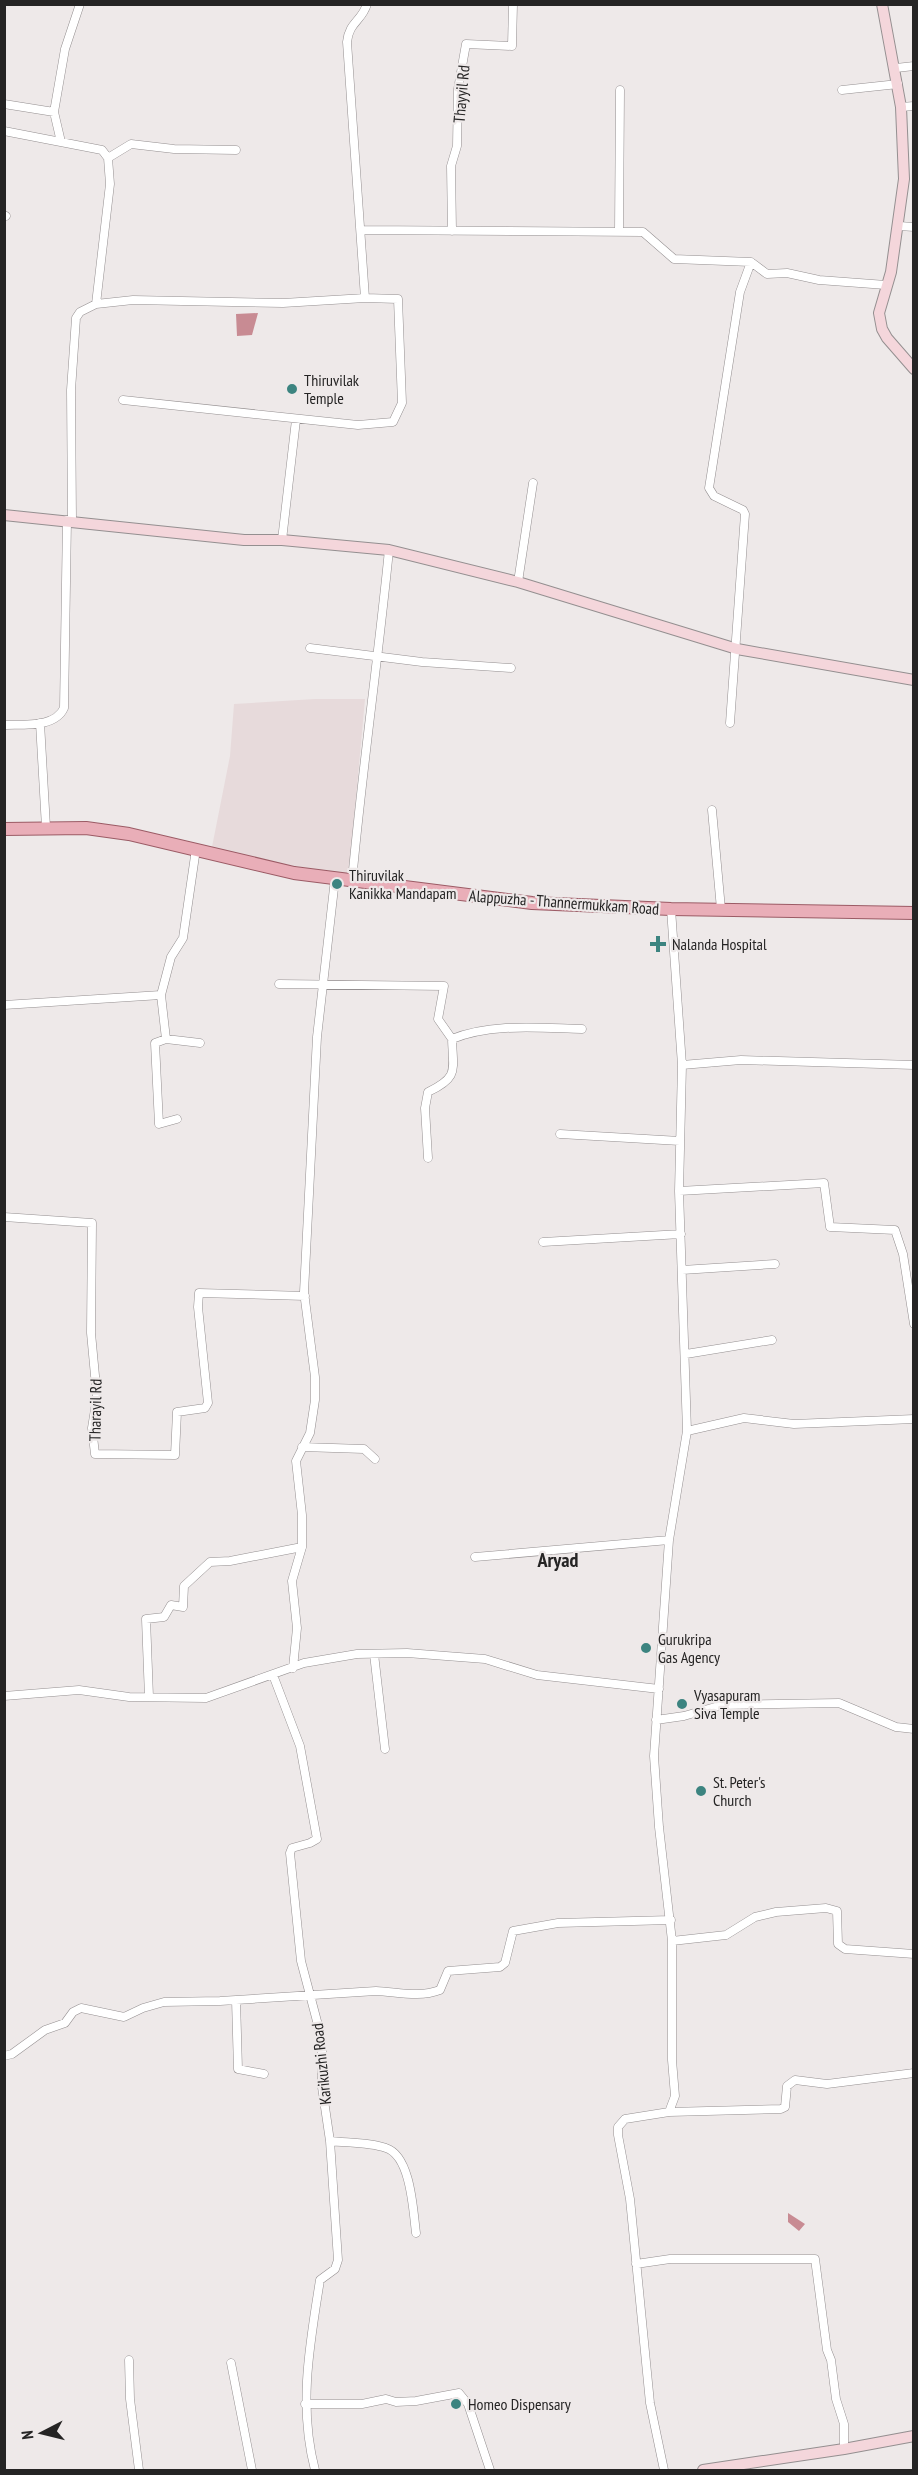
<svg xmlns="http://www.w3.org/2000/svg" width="918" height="2475" font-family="'PT Sans Narrow',sans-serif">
  <rect width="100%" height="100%" fill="#eee9e9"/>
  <path fill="#e7dadb" d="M315 699H365L349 875 211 852 230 756 234 704Z"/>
  <path fill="#c88b93" d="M258 313 252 335 237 336 236 314Z
    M788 2213 805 2224 799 2231 788 2222Z"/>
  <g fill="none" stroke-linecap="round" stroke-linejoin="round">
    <defs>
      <path id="minor" d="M896 68 914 66
        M842 90 898 84
        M4 104 54 112
        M901 107 914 106
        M4 131 102 150 108 158 110 184 96 304 80 312 76 318 71 390 72 521
        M61 142 54 112 65 49 80 4
        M108 158 131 144 174 149 236 150
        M4 215 6 216
        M899 226 914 227
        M361 230 643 232 674 259 751 262
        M452 231 451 166 457 146 458 89 466 44 512 46 513 4
        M619 232 620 90
        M96 304 133 300 283 303 365 298
        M123 400 358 425 393 422 402 403 398 299 365 298 347 42C349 22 362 21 367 4
        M282 540 296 420
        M518 582 533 483
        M310 648 422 662 511 668
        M40 723 46 827
        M730 723 745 514 743 510 714 496 709 488 740 292 751 262 767 274 787 273 819 280 886 285
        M4 725C23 724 55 728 64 708L67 520
        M712 810 721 909
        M196 849 183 938 171 957 161 995 166 1039 200 1043
        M352 881C362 771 378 661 389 550
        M279 984 444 986 438 1019 452 1039C492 1023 539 1028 582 1029
        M4 1005 161 995
        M166 1039 155 1043 159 1124 177 1119
        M682 1065 741 1060 914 1065
        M560 1134 680 1141
        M428 1158 425 1108 428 1092C459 1077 453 1071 452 1039
        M679 1191 824 1183 830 1227 895 1230 903 1254 914 1324
        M4 1217 92 1223 91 1333 97 1397 92 1428 95 1454 175 1455 177 1412 205 1408 208 1403 198 1307 199 1293 305 1296
        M543 1242 681 1234
        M682 1270 775 1264
        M686 1354 772 1340
        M687 1431 744 1418 794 1424 914 1419
        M302 1447 364 1449 375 1459
        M475 1557 669 1540
        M374 1654 385 1749
        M293 1668 297 1628 292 1581 302 1547V1515L296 1461 310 1433 315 1400V1377L304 1292 317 1037 335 879
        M273 1675 300 1746 317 1839 310 1843 292 1848 290 1853 301 1961 318 2025 322 2051V2087L330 2141 338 2260 335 2269 320 2280C310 2343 298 2406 315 2470
        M4 1696 79 1690 129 1697 206 1698 304 1663 357 1654 407 1653 485 1659 537 1675 659 1689
        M149 1697 146 1619 164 1617 171 1605 183 1607 184 1586 210 1562 230 1561 302 1547
        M656 1720 684 1716 722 1705 839 1703 896 1727 914 1729
        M672 1941 726 1935 755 1917 776 1912 826 1908 837 1911 838 1944 845 1949 914 1954
        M236 2000 238 2069 264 2074
        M4 2056 12 2054 45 2030 65 2023 73 2012 81 2008 124 2017 143 2008 164 2002 220 2001 376 1991C398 1992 419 1998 440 1990L448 1971 500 1967 505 1963 513 1931 558 1923 671 1920
        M669 2112 781 2109 785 2107 787 2086 795 2080 827 2084 914 2073
        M330 2141C348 2143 369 2142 386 2148 411 2156 413 2210 416 2233
        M636 2264 670 2259H815L827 2350 831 2360 836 2399 844 2424V2449
        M129 2360 130 2399 139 2470
        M231 2363 252 2470
        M305 2404H362L386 2399 396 2402 416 2401 459 2393 468 2404 490 2470
        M664 2470 650 2403 630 2199 618 2135V2127L625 2119 669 2112 675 2096 672 2060V1941L659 1827 654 1756 669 1540 687 1431 679 1191 682 1065 671 909"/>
      <path id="secondary" d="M882 4 901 107 904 179 891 272 879 313 882 329 887 338 914 369
        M4 515 244 540H282L389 550 518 582 737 649 914 680
        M703 2470 844 2449 914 2436"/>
      <path id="primary" d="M4 829 86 828 129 834 294 873 532 903 671 909 914 913"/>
    </defs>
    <use href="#minor" stroke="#948f90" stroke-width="9"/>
    <use href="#secondary" stroke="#948f90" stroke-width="12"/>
    <use href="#primary" stroke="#9b5b65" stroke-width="14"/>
    <use href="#minor" stroke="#fff" stroke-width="8"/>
    <use href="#secondary" stroke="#f4d6db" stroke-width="10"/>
    <use href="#primary" stroke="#e9aeb8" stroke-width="12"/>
  </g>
  <g fill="#3c8480" stroke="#eee9e9" stroke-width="2">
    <circle cx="292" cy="389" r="6"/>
    <circle cx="337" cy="884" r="6"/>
    <path d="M655 935h6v6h6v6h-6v6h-6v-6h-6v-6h6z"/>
    <circle cx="646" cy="1648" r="6"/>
    <circle cx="682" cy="1704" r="6"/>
    <circle cx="701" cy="1791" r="6"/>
    <circle cx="456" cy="2404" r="6"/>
  </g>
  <g text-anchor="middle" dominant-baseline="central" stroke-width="4.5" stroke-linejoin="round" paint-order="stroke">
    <g font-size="16" fill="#252424" stroke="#eee9e9">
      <text transform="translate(461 94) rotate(-85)">Thayyil Rd</text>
      <text transform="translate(564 902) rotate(4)">Alappuzha - Thannermukkam Road</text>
      <text transform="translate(95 1410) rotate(-89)">Tharayil Rd</text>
      <text transform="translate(321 2064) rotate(-96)">Karikuzhi Road</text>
    </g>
    <g font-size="16" fill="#252424" stroke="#eee9e9" text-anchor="start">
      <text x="304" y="380">Thiruvilak<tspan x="304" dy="18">Temple</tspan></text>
      <text x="349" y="875">Thiruvilak<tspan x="349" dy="18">Kanikka Mandapam</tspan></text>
      <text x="672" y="944">Nalanda Hospital</text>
      <text x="658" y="1639">Gurukripa<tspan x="658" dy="18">Gas Agency</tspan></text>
      <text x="694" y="1695">Vyasapuram<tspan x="694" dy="18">Siva Temple</tspan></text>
      <text x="713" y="1782">St. Peter's<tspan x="713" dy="18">Church</tspan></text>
      <text x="468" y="2404">Homeo Dispensary</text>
    </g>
    <g font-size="20" font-weight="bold" fill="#252424" stroke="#eee9e9">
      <text x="558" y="1560">Aryad</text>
    </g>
  </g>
  <rect width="918" height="2475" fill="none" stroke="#252424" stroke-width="12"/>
  <g transform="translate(42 2433) rotate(263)" stroke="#eee9e9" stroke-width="4.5" paint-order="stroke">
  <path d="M0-4.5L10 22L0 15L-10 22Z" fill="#252424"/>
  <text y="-9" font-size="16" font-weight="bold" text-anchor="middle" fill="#252424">N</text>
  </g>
</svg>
